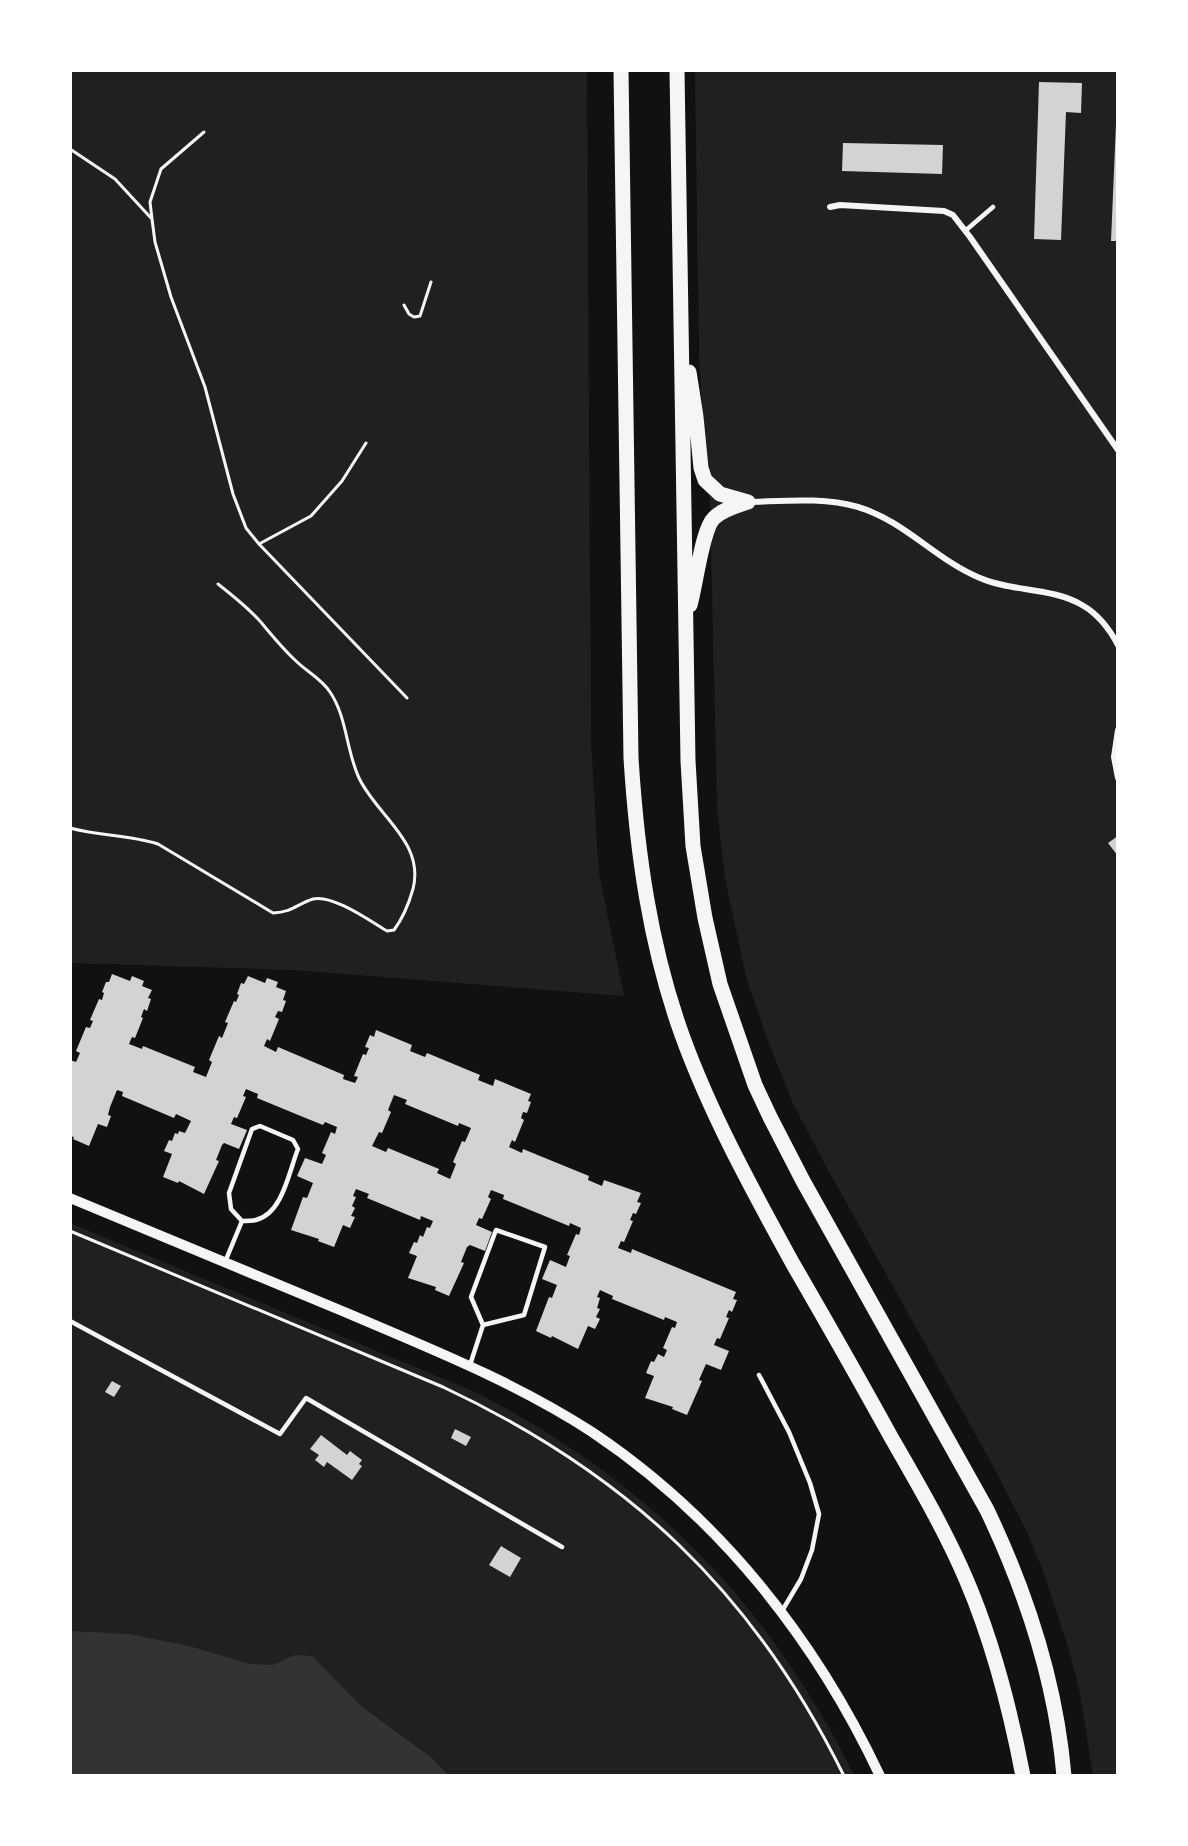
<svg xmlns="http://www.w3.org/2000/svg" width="1188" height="1846" font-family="Arial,sans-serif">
  <rect width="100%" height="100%" fill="#111"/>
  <path fill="#202020" d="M70 71H587L591 743 599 873 624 996 293 970 71 963Z
    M695 71H1117V1775H1093L1079 1689 1069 1650 1043 1571 1028 1534 992 1464 827 1168 794 1106 768 1041 746 977 725 879 717 807 709 463 704 453 699 355Z
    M70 1223 475 1392C649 1481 767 1601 854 1775H71Z"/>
  <path fill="#333" d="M70 1631 129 1634 189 1646 250 1664 273 1665 295 1655 312 1656 362 1707 432 1758 448 1775H71Z"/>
  <path fill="#d3d3d3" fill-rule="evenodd" d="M1039 82 1082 83 1081 113 1066 112 1061 240 1034 239Z
    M1116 124H1118V241H1111Z
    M843 143 943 145 942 174 842 171Z
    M1118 836V856L1108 843Z
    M112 974 130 981 132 976 144 981 142 986 152 990 148 998 151 999 147 1011 144 1009 141 1017 143 1018 135 1038 132 1037 129 1044 142 1049 143 1046 195 1067 193 1072 206 1077 212 1062 209 1060 219 1036 222 1038 228 1023 225 1022 234 1001 236 1002 239 995 237 994 241 983 244 984 248 976 265 983 267 978 278 982 276 987 286 991 283 1000 286 1001 282 1012 278 1011 275 1017 279 1019 270 1041 267 1039 264 1046 276 1052 278 1047 344 1075 343 1079 355 1083 358 1077 354 1076 363 1054 366 1055 369 1048 365 1047 370 1035 374 1037 376 1030 412 1045 410 1051 425 1057 427 1053 480 1075 478 1080 493 1086 495 1079 531 1094 528 1101 531 1102 527 1113 523 1112 521 1118 524 1120 515 1142 512 1140 509 1147 522 1153 523 1149 589 1176 588 1180 602 1186 604 1180 641 1193 637 1202 641 1203 636 1214 633 1213 630 1220 633 1221 624 1242 621 1241 618 1248 631 1253 632 1249 736 1292 733 1299 737 1300 732 1312 729 1310 726 1317 729 1318 720 1339 717 1338 714 1345 729 1351 721 1370 706 1364 699 1380 702 1381 687 1415 672 1409 673 1407 645 1398 654 1376 646 1373 651 1361 654 1362 658 1354 664 1357 667 1350 663 1348 672 1327 675 1328 677 1322 665 1317 664 1320 612 1299 613 1296 600 1290 597 1297 600 1298 597 1308 600 1309 596 1317 600 1319 595 1329 588 1326 578 1349 552 1336 551 1338 536 1331 549 1297 552 1298 557 1285 542 1279 550 1260 566 1267 570 1256 567 1255 576 1234 579 1235 581 1228 570 1223 569 1226 503 1199 504 1195 491 1190 488 1197 491 1199 482 1219 479 1218 476 1225 492 1232 485 1251 470 1245 467 1247 461 1262 464 1263 449 1296 435 1290 436 1287 408 1278 417 1256 409 1253 414 1242 417 1243 420 1235 423 1237 427 1227 430 1228 433 1221 421 1216 420 1220 367 1198 369 1194 356 1189 353 1196 356 1197 352 1206 355 1208 351 1216 355 1217 350 1228 343 1225 334 1247 318 1241 319 1239 291 1230 303 1197 307 1198 313 1183 297 1176 305 1158 322 1164 326 1155 322 1153 331 1132 335 1134 337 1127 325 1122 323 1125 308 1119 257 1098 258 1094 246 1089 243 1096 246 1097 237 1118 234 1117 231 1124 247 1130 239 1149 224 1143 222 1145 216 1160 219 1161 204 1194 179 1181 178 1183 163 1177 172 1154 164 1151 169 1140 172 1141 175 1133 178 1134 179 1131 185 1133 191 1121 176 1114 174 1118 122 1096 123 1092 117 1090 110 1107 108 1115 111 1116 107 1127 98 1124 89 1146 73 1139 74 1137 70 1136V1060L76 1062 80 1053 76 1051 86 1027 90 1028 93 1021 90 1020 99 999 102 1000 104 993 102 992 106 982H109ZM394 1095 407 1100 405 1104 458 1126 459 1123 471 1128 465 1142 462 1141 453 1162 456 1164 450 1179 437 1173 439 1169 388 1148 386 1152 372 1146 379 1132 382 1133 391 1112 388 1110Z
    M112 1381 121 1386 114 1397 105 1392Z
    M455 1429 471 1437 466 1446 451 1438Z
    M321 1435 347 1455 350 1451 362 1460 359 1464 362 1466 352 1480 327 1462 324 1467 315 1460 319 1455 310 1449Z
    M501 1546 521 1558 510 1577 489 1565Z"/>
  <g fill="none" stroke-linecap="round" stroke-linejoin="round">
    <path stroke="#f5f5f5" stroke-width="3" d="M204 132 161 169 150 202 152 219 155 242 171 297 205 387 233 494 246 528 259 544 407 698
      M70 149 115 179 151 218
      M404 305 409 314 414 317 420 316 431 282
      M259 544 311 516 342 481 366 443
      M70 828C99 836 129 835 158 844L273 913C293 912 297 904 313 899 332 894 370 921 387 931L394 930C403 918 409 903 413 889 425 842 377 816 359 778 346 750 347 717 330 692 322 679 306 671 296 661 282 648 271 634 259 620 247 607 232 595 218 584
      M70 1231 443 1387C628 1474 753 1591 844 1776"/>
    <path stroke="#f5f5f5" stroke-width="4.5" d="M965 231 993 207
      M260 1126 293 1140 298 1149C289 1171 283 1213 256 1220 252 1221 246 1221 242 1221L231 1209 229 1193 252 1129Z
      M225 1262 242 1221
      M70 1321 280 1434 306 1398 562 1547
      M470 1365 483 1325 524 1315 545 1247 496 1230 471 1297 483 1325
      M759 1375 789 1432 810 1483 819 1514 812 1550 801 1579 782 1611"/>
    <path stroke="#f5f5f5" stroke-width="6" d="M830 207 840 205 944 211 953 215 970 237 1118 450
      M749 502C785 501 823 497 858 507 905 521 936 560 980 578 1012 592 1051 587 1082 605 1098 614 1109 628 1118 645
      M1118 730 1114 757 1118 778"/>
    <path stroke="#f5f5f5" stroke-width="10" d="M70 1198C163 1237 255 1275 347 1313 431 1349 515 1382 592 1432 719 1517 815 1638 880 1776"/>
    <path stroke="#f5f5f5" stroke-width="15" d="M621 70 631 758C637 853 650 946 682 1035 711 1115 752 1189 793 1264 826 1321 859 1379 891 1437 918 1484 945 1530 966 1579 993 1642 1010 1708 1023 1776
      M677 70 688 761 693 846 705 918 720 984 755 1085 770 1117 803 1181 987 1510C1027 1594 1056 1682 1064 1776
      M689 372 696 417 701 468 705 480 720 494 748 502
      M690 605C696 585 702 529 714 518 723 509 737 506 748 502"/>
  </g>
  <rect width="1188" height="1846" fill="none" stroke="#ffffff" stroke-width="144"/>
</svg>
